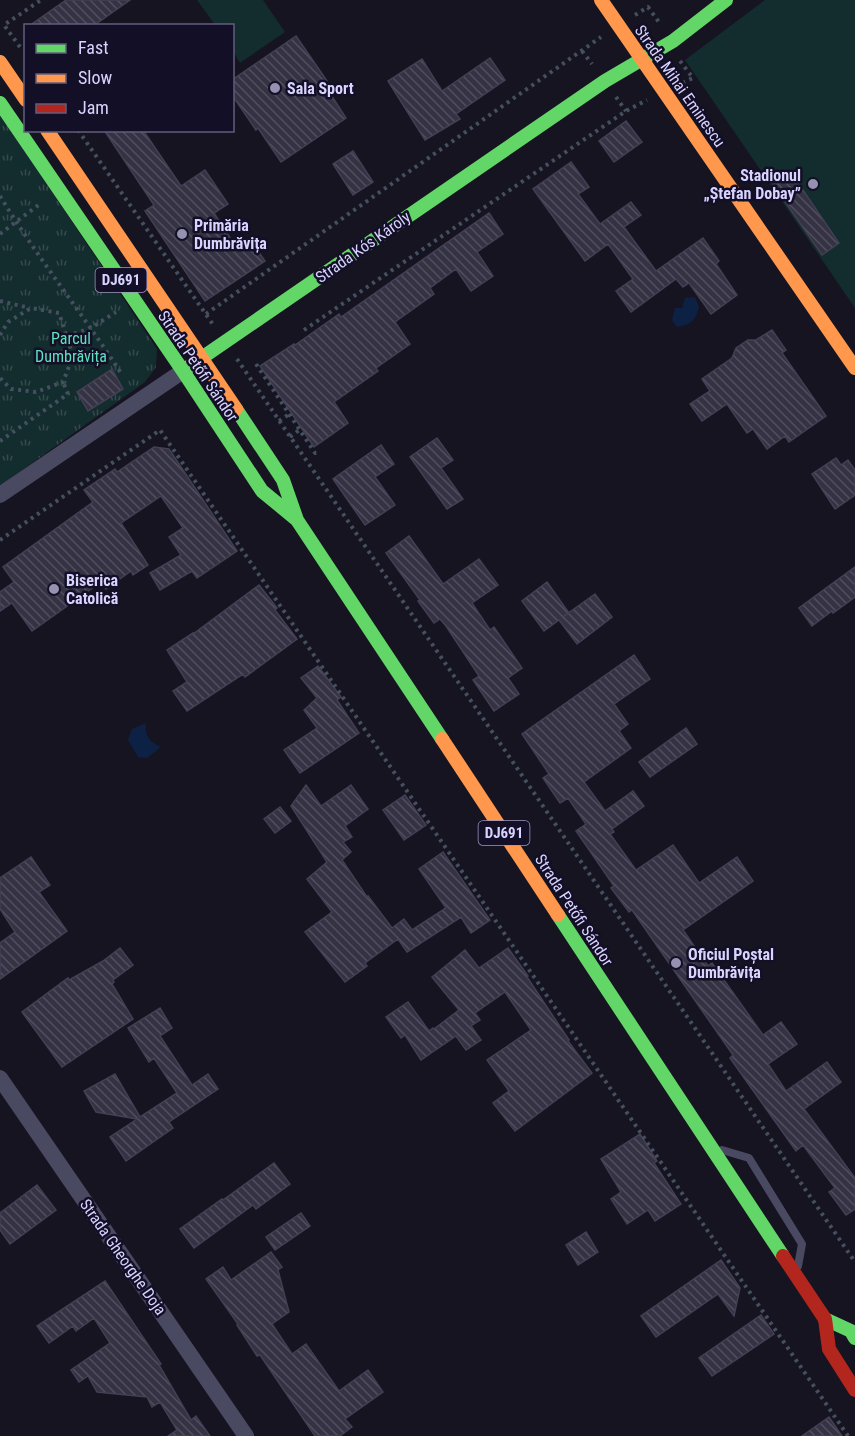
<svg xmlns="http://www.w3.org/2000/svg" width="855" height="1436" font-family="'Roboto Condensed',sans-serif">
  <defs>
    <pattern id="park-tufts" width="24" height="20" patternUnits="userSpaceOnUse" patternTransform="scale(1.5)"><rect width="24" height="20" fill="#132c2d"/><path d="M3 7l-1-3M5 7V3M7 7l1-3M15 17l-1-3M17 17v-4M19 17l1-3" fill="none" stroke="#354a4c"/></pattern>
    <pattern id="building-back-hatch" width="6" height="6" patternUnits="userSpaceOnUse" patternTransform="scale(1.5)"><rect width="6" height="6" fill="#343243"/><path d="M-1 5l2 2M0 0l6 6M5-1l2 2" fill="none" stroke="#514f5f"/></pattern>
  </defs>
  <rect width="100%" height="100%" fill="#161421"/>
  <path fill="#132c2d" d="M197 0H263L285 32 240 63 233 51 232 26 215 25Z
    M765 0H855V308L685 60Z"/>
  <path fill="url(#park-tufts)" d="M0 114 157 349 156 367 145 382 0 486Z"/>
  <path fill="#0d2144" d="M695 297 699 307C695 321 692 324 677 327L672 320 675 308H682L685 298Z
    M146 723C144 736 150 742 161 747L147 758 138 757 128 740 132 729Z"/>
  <path fill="url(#building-back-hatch)" stroke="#433f54" stroke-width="1.5" d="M66 0H130L93 26H29Z
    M296 36 327 81 324 84 346 118 281 162 258 128 256 130 232 95V80Z
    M490 58 505 80 456 114 460 119 425 140 388 81 422 59 442 91Z
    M626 121 642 142 614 162 599 141Z
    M104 130H143L181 186 205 170 228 204 214 213 238 250 251 241 265 261 205 301 145 211 154 205Z
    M353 151 373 182 353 195 333 164Z
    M571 162 589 187 578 194 600 224 631 202 641 215 624 227 656 271 703 238 719 261 716 264 737 295 711 314 689 283 683 287 676 279 631 312 616 291 633 279 608 244 585 261 533 189Z
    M790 171 839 243 822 255 772 183Z
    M489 213 503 234 477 252 493 276 471 291 456 269 430 288 434 294 395 322 410 344 376 368 378 371 334 402 348 423 314 447 260 366 294 344 295 345 339 314 341 317Z
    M772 330 786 350 782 353 826 416 789 442 785 436 767 449 753 429 747 433 727 404 702 421 690 404 710 391 702 379 732 358 736 348 748 340H756Z
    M112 369 123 389 88 411 77 392Z
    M437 438 453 460 441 468 463 499 447 509 410 457Z
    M381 445 394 464 375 477 395 505 365 525 333 479Z
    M154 447 169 449 237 551 197 578 192 571 160 590 150 573 181 555 169 537 183 528 161 496 121 523 148 565 133 575 131 571 106 589 101 582 32 631 12 603 0 611V592L14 582 3 567 93 502 84 490 115 469 117 472Z
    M836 458 841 465 848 460 855 470V495L835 509 812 474Z
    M409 536 443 584 479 559 498 585 472 603 490 630 494 627 522 668 508 678 519 694 494 711 473 680 479 676 446 626 440 619 434 623 418 601 420 600 386 553Z
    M855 567V597L833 613 832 611 812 626 799 608Z
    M547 582 569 613 564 616 595 594 612 617 577 644 559 620 544 631 522 601Z
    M259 585 277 608 275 610 297 639 245 677 243 674 187 711 173 691 187 682 167 650 193 633V634Z
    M634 655 650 679 614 704 628 724 619 731 631 748 584 782 605 811 633 791 644 806 612 829 614 832 610 834 636 870 673 845 699 883 737 857 753 881 683 930 708 966 712 963 763 1035 781 1022 797 1044 768 1064 786 1091 827 1062 841 1082 804 1109 855 1178V1209L846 1215 829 1192 835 1188 803 1145 796 1151 730 1058 733 1055 632 910 629 912 611 888 614 886 576 831 586 824 568 798 560 803 543 778 549 774 522 734Z
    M318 666 341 697 337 700 359 733 300 773 284 750 317 728 304 710 317 698 301 678Z
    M686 728 697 744 650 777 639 762Z
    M306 785 321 806 351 785 368 809 345 826 352 837 343 842 351 852 342 860 367 897 368 896 392 928 404 919 412 930 446 908 419 869 443 852 490 920 471 933 461 917 407 952 398 939 365 963 367 966 345 982 305 932 332 912 307 879 327 862 291 806Z
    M405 795 426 825 404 840 383 810Z
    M280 807 291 821 275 833 264 819Z
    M31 857 50 885 39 892 67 931 0 979V943L15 932 0 909V878Z
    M120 948 133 965 113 980 114 982 112 984 133 1019 62 1067 22 1012 68 978 69 980 103 961Z
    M508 948 528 976 527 977 569 1040 568 1041 592 1073 515 1131 493 1103 509 1091 487 1060 531 1030 505 992 475 1013 480 1020 471 1026 481 1040 466 1050 456 1036 421 1060 405 1035 401 1038 386 1017 408 1002 429 1031 433 1028 434 1029 459 1010 432 977 465 950 479 968Z
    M160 1008 172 1028 160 1036 192 1085 208 1074 218 1089 169 1122 173 1128 126 1161 110 1137 137 1119 96 1112 84 1091 115 1074 140 1117 177 1093 154 1058 149 1062 128 1028Z
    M640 1134 657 1161 654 1163 681 1204 655 1221 648 1210 627 1224 611 1199 621 1192 601 1159Z
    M274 1163 290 1184 256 1209 253 1205 194 1248 180 1229 222 1199 223 1200Z
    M37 1185 56 1210 10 1244 0 1230V1213Z
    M301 1213 310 1226 275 1250 266 1237Z
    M586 1232 598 1252 578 1265 566 1245Z
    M271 1252 282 1267 278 1270 289 1312 272 1324 292 1354 306 1344 339 1391 368 1370 383 1392 345 1419 352 1427 340 1436H315L260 1355 257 1356 237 1325 238 1324 206 1279 223 1267 231 1280Z
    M721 1260 740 1288 734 1316 718 1294 656 1337 641 1316Z
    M105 1281 161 1364 159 1365 191 1420 196 1416 210 1436H168L177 1430 160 1402 152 1407 147 1397 97 1392 88 1376 79 1382 71 1370 110 1343 94 1318 76 1331 73 1326 49 1343 37 1326Z
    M761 1315 774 1334 712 1376 699 1358Z
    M829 1417 842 1436H802Z"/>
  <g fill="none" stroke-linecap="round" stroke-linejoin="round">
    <path stroke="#44505f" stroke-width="4" stroke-dasharray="3 4.5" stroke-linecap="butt" d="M635 15 648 7 661 25
      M20 47 4 25 41 0
      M582 51 592 64
      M680 61 693 78 684 82
      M616 97 626 111
      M78 130 214 326
      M0 196C37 257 82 313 121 373
      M0 234 41 203
      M0 301 30 308
      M206 314 601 37
      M304 330 626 111 647 100
      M0 335 8 322 31 308 59 313 73 356 63 382 36 392 11 389 0 378
      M67 336 91 328 116 312
      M237 359 855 1262
      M256 364 315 453 318 452
      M279 421 291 413
      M290 437 302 428
      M0 441 68 394 63 382
      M0 540 160 430 848 1436"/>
    <path stroke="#4a4962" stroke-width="8" d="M722 1150 749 1158 802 1244 798 1266"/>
    <path stroke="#4a4962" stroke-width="16" d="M0 495 183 371
      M0 1078 246 1436"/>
    <path stroke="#63d668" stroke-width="14" d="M0 103 183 371 262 491 296 519
      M187 368 605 81 673 41 726 0
      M236 409 283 480 297 520 442 739
      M558 915 783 1256
      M825 1319 851 1331 855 1338"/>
    <path stroke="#ff974d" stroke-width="14" d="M601 0 855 368
      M0 62 26 100
      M47 130 236 409
      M442 739 558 915"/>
    <path stroke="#b3261e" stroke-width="14" d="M783 1256 825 1319 829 1349 855 1390"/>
  </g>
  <g fill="#9591b1" stroke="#130f26" stroke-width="2">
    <circle cx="275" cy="88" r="6"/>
    <circle cx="813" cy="184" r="6"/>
    <circle cx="182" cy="234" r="6"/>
    <circle cx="54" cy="589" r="6"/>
    <circle cx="676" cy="963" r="6"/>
  </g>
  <g text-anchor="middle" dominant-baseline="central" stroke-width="5" stroke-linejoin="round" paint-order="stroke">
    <g fill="#130f26" stroke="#9e99be" stroke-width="1.5">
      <rect x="95.5" y="268" width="51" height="24" rx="4.5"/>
      <rect x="478.5" y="821" width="51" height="24" rx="4.5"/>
    </g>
    <g font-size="15" font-weight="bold" fill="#d9d4ff">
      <text x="121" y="280">DJ691</text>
      <text x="504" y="833">DJ691</text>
    </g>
    <g font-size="16" fill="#d9d4ff" stroke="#130f26">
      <text transform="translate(680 86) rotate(55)">Strada Mihai Eminescu</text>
      <text transform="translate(363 247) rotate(-35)">Strada Kós Károly</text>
      <text transform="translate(198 366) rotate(56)">Strada Petőfi Sándor</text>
      <text transform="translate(574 910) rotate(57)">Strada Petőfi Sándor</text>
      <text transform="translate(123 1257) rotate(55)">Strada Gheorghe Doja</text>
    </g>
    <g font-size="16" font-weight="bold" fill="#d9d4ff" stroke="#130f26" text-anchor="start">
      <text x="287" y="88">Sala Sport</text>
      <text x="801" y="175" text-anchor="end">Stadionul<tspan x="801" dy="18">„Ștefan Dobay”</tspan></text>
      <text x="194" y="225">Primăria<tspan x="194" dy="18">Dumbrăvița</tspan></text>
      <text x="66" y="580">Biserica<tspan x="66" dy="18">Catolică</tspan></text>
      <text x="688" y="954">Oficiul Poștal<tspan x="688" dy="18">Dumbrăvița</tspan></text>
    </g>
    <g font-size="16" fill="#5fe0c0" stroke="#130f26">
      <text x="71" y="338">Parcul<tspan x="71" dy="18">Dumbrăvița</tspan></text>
    </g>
  </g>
  <rect x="24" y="24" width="210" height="108" fill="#130f26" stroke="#625e7d" stroke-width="1.5"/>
  <rect x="36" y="44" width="30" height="9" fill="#63d668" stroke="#625e7d" stroke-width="1.5"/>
  <text x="78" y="54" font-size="18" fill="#d9d4ff">Fast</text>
  <rect x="36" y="74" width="30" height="9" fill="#ff974d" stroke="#625e7d" stroke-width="1.5"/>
  <text x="78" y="84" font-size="18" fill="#d9d4ff">Slow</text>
  <rect x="36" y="104" width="30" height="9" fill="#b3261e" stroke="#625e7d" stroke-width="1.5"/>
  <text x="78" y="114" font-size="18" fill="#d9d4ff">Jam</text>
</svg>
